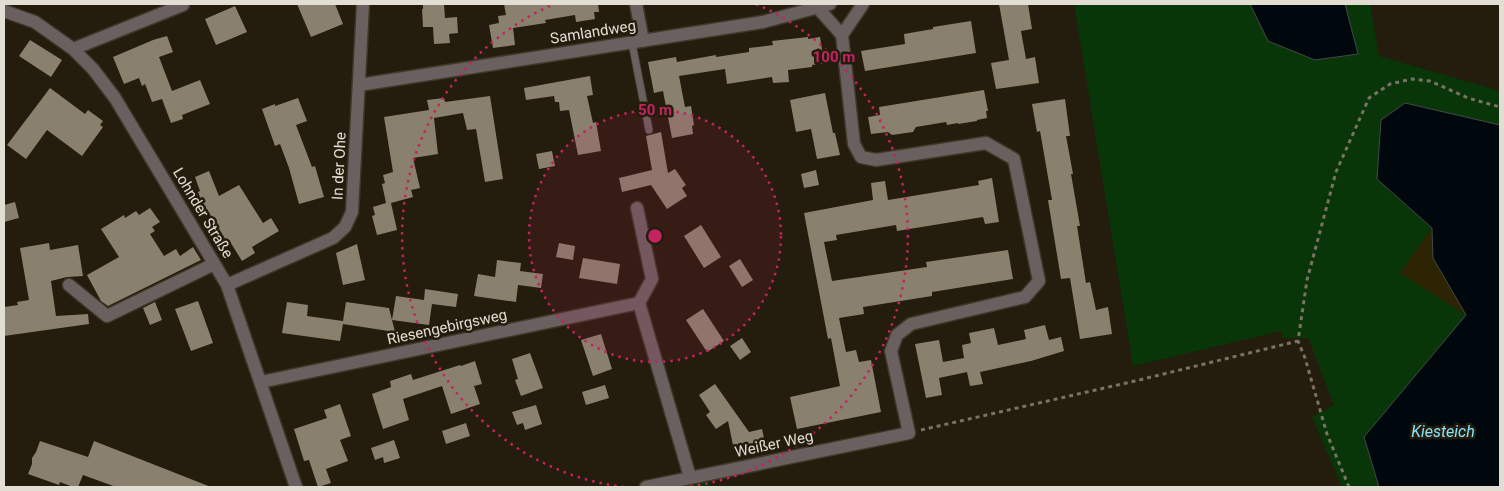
<svg xmlns="http://www.w3.org/2000/svg" width="1504" height="491" font-family="Roboto,sans-serif">
  <rect width="100%" height="100%" fill="#241c0c"/>
  <path fill="#083609" d="M1074 4H1370L1379 56 1500 91V125L1470 119 1377 179 1432 228 1400 273 1466 315 1364 437 1379 487H1342L1312 417 1334 405 1308 338H1282L1281 331 1133 366Z
    M705 475 711 487H646Z"/>
  <path fill="#2c2403" d="M1432 228 1433 258 1466 315 1400 273Z"/>
  <path fill="#00080d" stroke="#444849" d="M1250 4H1345L1358 54 1315 60 1268 41Z
    M1405 103 1500 125V487H1379L1364 437 1466 315 1433 258 1432 228 1377 179 1381 120Z"/>
  <path fill="#8a806e" d="M297 4H335L343 24 311 37Z
    M423 4H444L445 18 457 17 458 33 449 34 450 43 434 44 433 27H423L422 9H423Z
    M504 4H598L599 12H594L595 19 576 22 575 15 545 20 546 23 513 28 515 45 493 48 489 25 499 23 498 16 506 15Z
    M999 4H1028L1032 29 1021 31 1026 59 1035 57 1039 83 996 89 991 63 1009 60Z
    M235 6 247 32 216 45 205 19Z
    M971 21 976 53 865 71 861 51 905 44 904 34 933 29V27Z
    M167 36 173 52 159 57 172 91 200 80 210 104 182 115 183 119 171 123 162 99 152 102 145 84 142 86 139 78 124 84 113 57 153 40Z
    M808 37V39L820 37 824 63 812 65V67L788 70 789 82 773 83 772 77 727 84 725 69 679 76 685 107 691 106 694 125 692 126 693 134 672 138 663 91 654 93 648 62 676 57 677 62 716 55V57L749 52V48L773 45 772 41Z
    M30 40 62 60 51 77 19 56Z
    M590 76 593 95 587 96 593 123 596 122 601 151 578 155 569 110 560 111 559 102H555L554 96 526 100 524 88Z
    M50 88 85 114 88 110 103 121 100 125 103 127 82 156 47 130 26 159 7 145Z
    M984 90 988 111H986L987 118 977 120V121L958 124V123L947 125 946 122 916 127 913 132 892 135 888 132 871 134 868 117 880 115 879 107Z
    M825 93 833 133H835L840 155 817 159 811 129 796 132 790 100Z
    M490 96 503 179 485 182 476 129 467 130 463 113 434 118 438 154 413 158 420 188 411 190 413 197 391 203 397 230 377 235 372 216 375 215 373 207 386 203 382 184 385 183 383 175 393 172 384 117 429 110 427 100 444 98 445 102Z
    M298 98 307 121 296 125 312 167 315 166 324 197 299 204 289 168 280 144 275 146 262 109 275 104V106Z
    M1065 99 1070 136H1066L1073 174H1071L1080 226H1077L1086 283 1090 282 1096 310 1108 307 1112 334 1080 339 1070 278 1061 279 1048 200H1052L1040 131 1037 132 1032 104Z
    M661 132 668 173 675 169 686 185 682 188 687 196 667 209 651 185 622 192 619 178 652 170 646 136Z
    M552 151 555 166 539 169 536 154Z
    M816 170 819 185 804 188 801 174Z
    M209 171 219 196 239 185 263 223 271 218 279 231 252 247 255 253 242 261 229 240 227 242 201 200 198 192 200 191 195 177Z
    M992 178 999 222 985 224 983 217 897 231 896 225 836 235 837 240 824 242 832 281 927 267 926 262 1008 250 1013 279 932 292V296L863 307 864 314 839 318 846 352 856 350 859 362 871 360 881 412 797 429 790 397 840 386 831 338 828 339 804 213 873 200 871 183 885 181 888 200 979 185 978 181Z
    M15 202 19 218 4 222V205Z
    M150 208 160 222 152 227 155 231 150 234 164 256 176 249 180 256 193 247 201 260 108 306 101 301 87 275 119 257 101 229 124 215 125 218 136 211 139 215Z
    M701 225 721 257 704 268 684 236Z
    M49 243 50 250 78 245 83 276 67 277 51 281 56 316 88 314 89 324 4 336V307L18 305 17 302 29 300 20 248Z
    M559 243 575 246 573 260 556 257Z
    M357 244 365 280 343 285 336 253Z
    M583 258 620 264 617 284 579 278Z
    M740 259 753 280 742 287 729 266Z
    M497 260 521 263 520 271 543 274 541 288 518 285 516 302 474 296 478 274 495 277Z
    M425 289 458 294 456 307 432 304 429 325 392 320 395 332 343 324 340 341 282 333 287 302 308 305 307 316 343 321 346 302 389 308 392 320 396 296 424 300Z
    M198 301 213 343 191 351 175 309Z
    M155 302 162 320 150 325 143 308Z
    M703 309 724 341 707 352 686 320Z
    M1045 325 1049 340 1061 337 1064 351 1031 361 980 372 983 384 970 386 967 372 939 378 942 395 926 398 915 344 939 340 943 362 964 358 962 345 971 343 969 333 994 328 998 345 1026 339 1024 330Z
    M601 334 612 369 593 376 581 340Z
    M742 338 751 352 740 360 730 346Z
    M530 353 543 388 521 396 515 380 518 379 512 359Z
    M475 361 482 384 474 386 480 404 451 414 442 386 403 399 409 420 383 429 372 394 391 387 390 381 411 374 413 380 460 365 461 366Z
    M715 384 749 432 762 429 765 443 734 450 728 421 716 429 706 415 710 412 699 395Z
    M605 385 609 398 586 405 582 392Z
    M340 404 351 436 340 440 348 461 326 469 331 483 318 487 309 460 304 461 294 429 327 418 324 410Z
    M536 405 542 424 525 430 523 423 517 425 512 412Z
    M466 423 470 436 446 444 442 431Z
    M394 440 400 458 384 463 383 457 375 460 371 448Z
    M40 441 88 457 94 441 211 487H116L83 475 78 487H73L60 482 59 485 28 474 32 464V458L36 452Z"/>
  <g fill="none" stroke-linecap="round" stroke-linejoin="round">
    <defs>
      <path id="service" d="M632 43 649 130"/>
      <path id="minor" d="M636 4 643 41
        M4 11 35 22 73 49 93 69 115 98 227 285 296 487
        M842 35 863 4
        M73 49 183 5
        M359 85 763 22 830 4
        M637 208 652 279 639 303
        M69 285 107 316 214 264
        M227 285 333 238 345 227 352 212 363 4
        M261 382 639 303 690 477
        M646 487 909 433 891 351 897 335 911 324 1025 297 1039 281 1014 159 986 143 876 160 861 157 854 144 842 35 817 7"/>
    </defs>
    <use href="#service" stroke="#3f3728" stroke-width="9"/>
    <use href="#minor" stroke="#3f3728" stroke-width="15"/>
    <path stroke="#797265" stroke-width="3" stroke-dasharray="4 4" stroke-linecap="butt" d="M921 430 1135 381 1298 341
      M1349 487 1327 434 1305 358 1298 341 1307 280 1336 172 1369 98 1390 84 1412 79 1430 81 1468 98 1500 107"/>
    <use href="#service" stroke="#6a605f" stroke-width="7"/>
    <use href="#minor" stroke="#6a605f" stroke-width="12"/>
  </g>
  <circle cx="655" cy="236" r="126" fill="#c42261" fill-opacity=".12"/>
  <g fill="none" stroke="#c42261" stroke-width="2.5" stroke-dasharray="2.5 5">
    <circle cx="655" cy="236" r="126"/>
    <path d="M624 487A253 253 0 0 1 554 4M756 4A253 253 0 0 1 686 487"/>
  </g>
  <g text-anchor="middle" dominant-baseline="central" stroke-width="5" stroke-linejoin="round" paint-order="stroke">
    <g font-size="15" fill="#e3ded4" stroke="#241c0c">
      <text transform="translate(593 32) rotate(-9)">Samlandweg</text>
      <text transform="translate(339 166) rotate(-87)">In der Ohe</text>
      <text transform="translate(203 213) rotate(59)">Lohnder Straße</text>
      <text transform="translate(447 327) rotate(-12)">Riesengebirgsweg</text>
      <text transform="translate(774 444) rotate(-12)">Weißer Weg</text>
    </g>
    <g font-size="16" font-style="italic" fill="#87e2fc" stroke="#241c0c">
      <text x="1443" y="431">Kiesteich</text>
    </g>
  </g>
  <circle cx="655" cy="236" r="8" fill="#c42261" stroke="#241c0c" stroke-width="2.5"/>
  <g font-size="15" text-anchor="middle" font-weight="bold" fill="#c42261" stroke="#241c0c" stroke-width="5" stroke-linejoin="round" paint-order="stroke">
    <text x="834" y="62">100 m</text>
    <text x="655" y="115">50 m</text>
  </g>
  <rect width="1504" height="491" fill="none" stroke="#e3ded4" stroke-width="10"/>
</svg>
